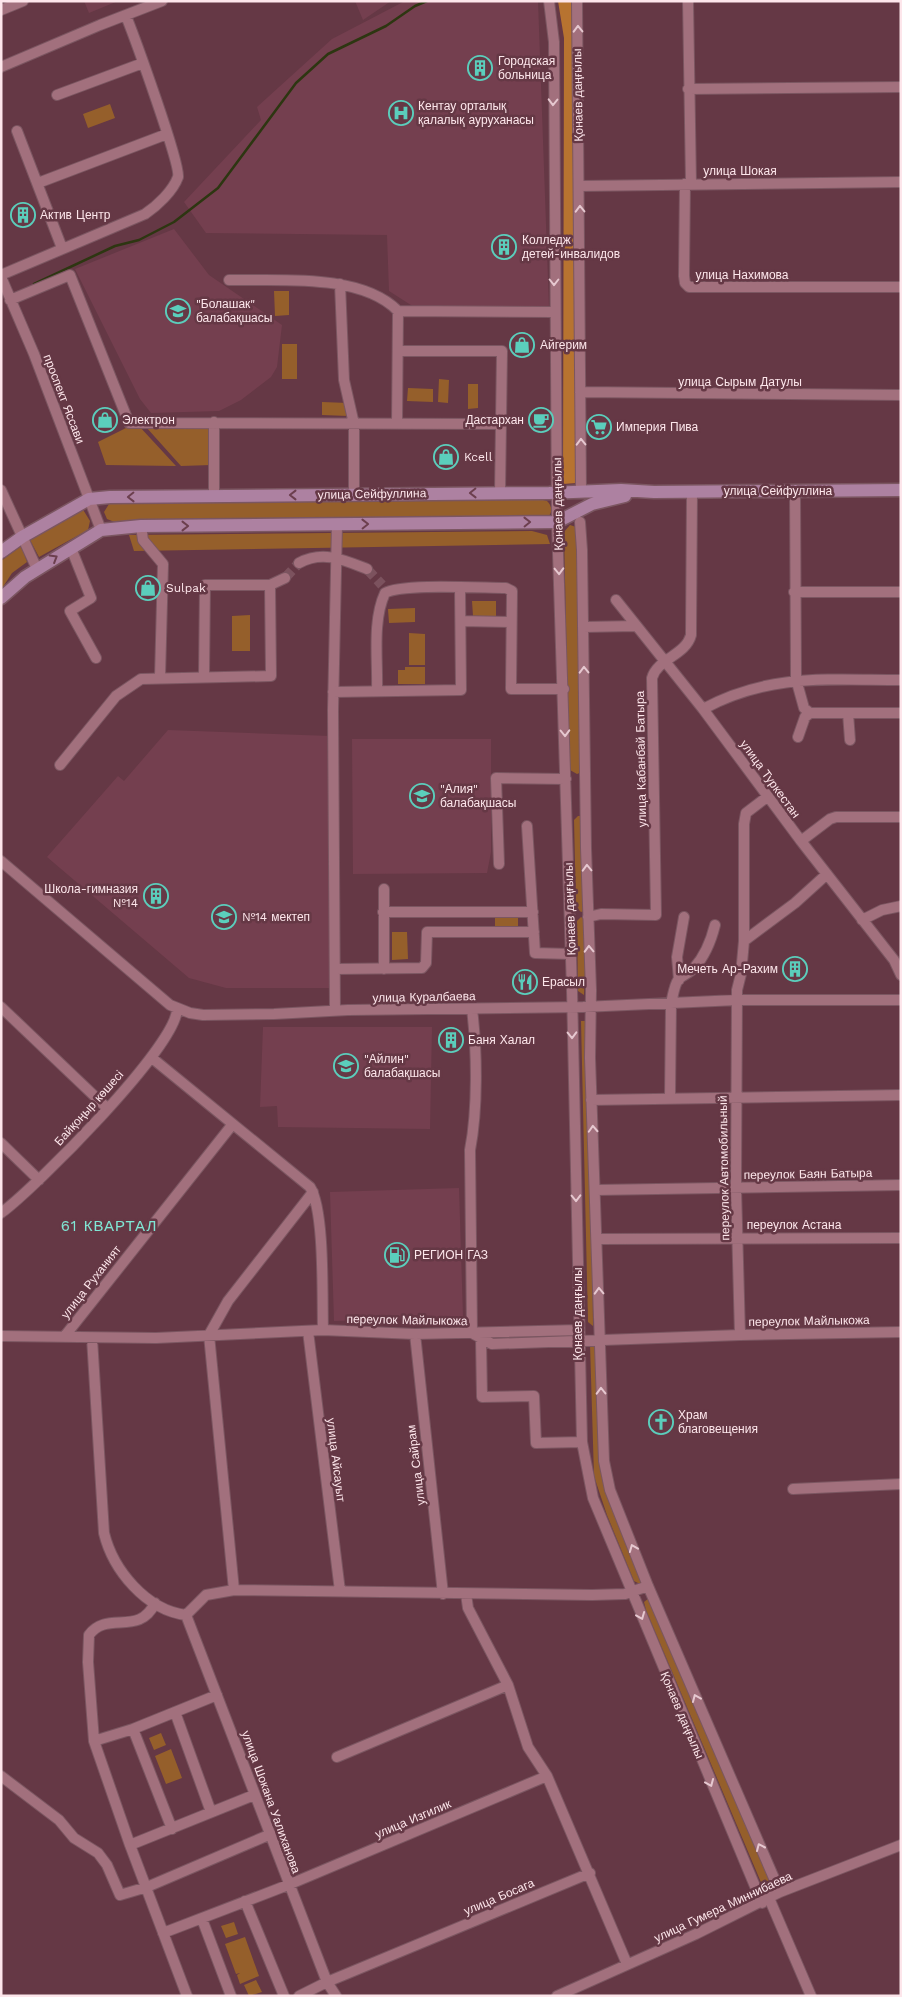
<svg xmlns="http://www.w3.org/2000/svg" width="902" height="1997" font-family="'Work Sans',sans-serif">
  <rect width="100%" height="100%" fill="#653845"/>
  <path fill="#743f4f" d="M84 1H118L89 13Z
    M355 1H391L363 20Z
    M405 1H538L549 308 414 307 389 291 387 235 206 233 184 202 261 120 257 107 332 39Z
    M174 229 209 275 282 325 277 367 271 377 241 400 219 411 151 413 140 399 75 269Z
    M168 730 330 736V988H226L189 978 47 857 118 776 124 781Z
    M352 739H491V852L487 873 353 874Z
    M263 1027H432L430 1129 278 1127 277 1106 260 1107Z
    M459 1188 463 1317 334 1321 330 1192Z"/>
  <path fill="#955f2b" d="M110 104 115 118 88 128 83 114Z
    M274 291H289V315L275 316Z
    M282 344H297V379H282Z
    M439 379 449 380 448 403 438 402Z
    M468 384H478V408L468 409Z
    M408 388 433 389V402L407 401Z
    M322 402 348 403V416L322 415Z
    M130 426H139L176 466 106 465 98 442Z
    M210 426 211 465 181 466 146 427Z
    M539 499 547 501C552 506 553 512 548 517L117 523 107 519 104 512 109 504 121 502Z
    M82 508 90 521 88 530 39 557 30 540 31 538Z
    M570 525 576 527 579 531 582 772 577 774 570 770 569 765 564 532Z
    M532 531 547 535 550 544 134 551 129 535Z
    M20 547H22L27 562 12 573 1 590V561Z
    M472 601H496V616H473Z
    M415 608V622L389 623 388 609Z
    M250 615V651H232V616Z
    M409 633 425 634V665H409Z
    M405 667H425V684H398V670H405Z
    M578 816H581L584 911 581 912 576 907 574 820Z
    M495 914H518V931H495Z
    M581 917 587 921 584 995 578 991 577 921Z
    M392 932H407L408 959 392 960Z
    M581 1021H590L593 1326 588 1322Z
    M590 1344H595L603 1458 643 1582 640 1584 634 1581 607 1515 594 1476Z
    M649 1598 774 1887 770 1891 763 1887 646 1610 644 1602Z
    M161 1733 166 1745 154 1750 149 1738Z
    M171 1749 182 1778 166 1784 155 1756Z
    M234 1922 238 1934 226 1938 221 1926Z
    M245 1937 259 1976 240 1984 237 1975 240 1973 236 1974 225 1944Z
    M256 1980 262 1992 249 1996 244 1985Z"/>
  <path fill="#b77330" d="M558 1H576L577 483 563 484 564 38Z"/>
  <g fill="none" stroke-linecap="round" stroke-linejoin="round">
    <path stroke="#2d3611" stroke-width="2.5" d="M34 284 115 246 139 240 174 222 218 188 296 83 328 54 386 26 415 6 427 1"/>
    <path stroke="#7c525e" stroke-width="10" stroke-dasharray="10 5" stroke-linecap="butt" d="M367 569 382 585
      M285 578 299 563"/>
    <defs>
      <path id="minor" d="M549 1 554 42 557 522 572 990 582 1442 593 1498 762 1903
        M577 1 581 491
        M688 1 691 184
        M1 10 23 1
        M1 67 100 25 162 1
        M688 89 901 87
        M57 95 143 63
        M17 131 62 248
        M38 183 167 134
        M685 184 684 276 685 283 689 287H901
        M579 186 901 182
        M1 275 145 214C157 206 173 191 178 177 181 165 134 36 126 16
        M1 277 34 354 101 530
        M229 280C279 281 361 273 398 311L554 312
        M340 284 344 380 354 424V495
        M10 300 70 275 129 423 500 424
        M398 351H502L500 493
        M580 392 901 395
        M397 424 398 311
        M1 490 37 569
        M795 491 796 679 804 708 810 713H901
        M214 496V422
        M580 522 582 550 586 848 591 990 590 1058 604 1461 610 1490 648 1586 780 1892
        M141 526 143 540 163 564 160 677
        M71 548 91 598 70 611 96 658
        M299 563C323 550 344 560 367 569
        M794 592H901
        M616 600 703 709 801 841 894 960 901 975
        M461 621 511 622
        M583 627 636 626
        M204 677 205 585H270L285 578
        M377 690C378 660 372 621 385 593 401 583 482 588 506 588L512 591 511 689H564
        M333 692 461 690 460 588
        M703 709C769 673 829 680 901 680
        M848 713 850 740
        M798 737 805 717 810 713
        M60 765 116 696 141 679 271 676 270 585
        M527 826 535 953 571 954
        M801 841 830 819 836 817H901
        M1 861 170 1005 190 1013 203 1015 274 1014 348 1010 583 1007 737 1000H901
        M499 864 496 778 566 779
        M384 889V969
        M383 912H533
        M588 917 601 914 656 915 652 678C657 659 686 655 691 635L692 491
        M862 920 882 910 901 906
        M744 941 795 903 827 874
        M335 969 422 968 426 963 427 932H534
        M679 980 677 957 684 917
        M1 1007 107 1108
        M472 1009C477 1050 478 1109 470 1150L472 1333
        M335 1011 333 710 337 525
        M152 1058 310 1187C325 1211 322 1298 323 1330
        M670 1098 671 1003C673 996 674 986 678 980 682 975 690 973 694 968 705 956 711 941 715 925
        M591 1100 901 1095
        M1 1143 39 1180
        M596 1190 901 1185
        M1 1213C35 1188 177 1046 177 1009
        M597 1239 901 1238
        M308 1331 340 1591
        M472 1333 492 1344 740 1335 901 1332
        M415 1334 443 1594
        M740 1335 736 1188 737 990 741 974 744 941V824L746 813 767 797
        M1 1336 156 1338 323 1330 415 1334 579 1330
        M64 1337 232 1125
        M92 1338 104 1533C113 1570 146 1610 186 1615
        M481 1339 482 1397 534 1396 536 1443 582 1442
        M793 1489 901 1484
        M234 1590 209 1335 228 1301 313 1192
        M466 1594 468 1608 508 1685 528 1747 547 1776 627 1964
        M155 1603C139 1637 107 1610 89 1635L88 1662 94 1741 130 1845 187 1996
        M186 1615 206 1595 234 1590 592 1595 625 1594 648 1586
        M186 1615 327 1982 336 1996
        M175 1712 211 1812
        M133 1729 172 1829
        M94 1741 133 1729 217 1695
        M337 1757 508 1685
        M1 1776 59 1820 74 1838 98 1853 107 1865 120 1895 147 1887 271 1834
        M130 1845 254 1795
        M769 1898 811 1996
        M245 1901 284 1996
        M202 1919 231 1996
        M163 1933 288 1885 547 1776
        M299 1996 327 1982 590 1873
        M557 1996 696 1934 780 1892 901 1845"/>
      <path id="secondary" d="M1 552 22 537 89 499 110 497 549 493 621 490 654 492 901 490
        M1 598 25 577 101 530 141 526 557 522 592 504 625 496"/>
    </defs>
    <use href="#minor" stroke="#7b5661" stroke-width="12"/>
    <use href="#secondary" stroke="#7b5661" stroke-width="15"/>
    <use href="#minor" stroke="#a2707d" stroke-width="10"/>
    <use href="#secondary" stroke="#ad81a1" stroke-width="12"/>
  </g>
  <defs><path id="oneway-chevron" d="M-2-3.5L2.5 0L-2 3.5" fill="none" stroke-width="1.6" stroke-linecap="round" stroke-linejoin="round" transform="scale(1.25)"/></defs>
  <g stroke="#e6c8d0">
    <use href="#oneway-chevron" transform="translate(578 29) rotate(-91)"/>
    <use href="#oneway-chevron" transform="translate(553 102) rotate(91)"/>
    <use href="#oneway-chevron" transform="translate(580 209) rotate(-91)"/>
    <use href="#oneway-chevron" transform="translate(554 282) rotate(90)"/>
    <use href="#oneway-chevron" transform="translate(581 442) rotate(-91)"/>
    <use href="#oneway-chevron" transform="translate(559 571) rotate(88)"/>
    <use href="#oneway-chevron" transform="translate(584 670) rotate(-91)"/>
    <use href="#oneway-chevron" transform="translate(565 733) rotate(89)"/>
    <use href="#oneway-chevron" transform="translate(587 868) rotate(-92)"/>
    <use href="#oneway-chevron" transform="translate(589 949) rotate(-92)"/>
    <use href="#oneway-chevron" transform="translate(572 1035) rotate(89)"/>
    <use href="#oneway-chevron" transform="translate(593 1129) rotate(-93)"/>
    <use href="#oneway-chevron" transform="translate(576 1198) rotate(89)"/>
    <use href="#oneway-chevron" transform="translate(599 1291) rotate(-92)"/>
    <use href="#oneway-chevron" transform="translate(601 1391) rotate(-91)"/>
    <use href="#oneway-chevron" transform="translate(633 1548) rotate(-112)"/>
    <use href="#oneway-chevron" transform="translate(641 1616) rotate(68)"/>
    <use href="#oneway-chevron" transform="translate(696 1698) rotate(-113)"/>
    <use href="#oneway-chevron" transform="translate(710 1783) rotate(67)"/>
    <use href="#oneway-chevron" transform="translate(760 1847) rotate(-114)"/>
  </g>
  <g stroke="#6c3f4e">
    <use href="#oneway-chevron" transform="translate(473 493) rotate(179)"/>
    <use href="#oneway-chevron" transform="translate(293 495) rotate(180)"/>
    <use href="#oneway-chevron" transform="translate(131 497) rotate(179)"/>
    <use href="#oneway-chevron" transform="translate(527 522) rotate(-1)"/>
    <use href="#oneway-chevron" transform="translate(365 524) rotate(-1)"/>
    <use href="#oneway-chevron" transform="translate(185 526)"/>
    <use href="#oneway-chevron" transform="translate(54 558) rotate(-31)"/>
  </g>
  <defs>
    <symbol id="building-ring" viewBox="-11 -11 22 22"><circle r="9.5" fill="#653845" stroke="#5bcebc" stroke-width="1.5"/><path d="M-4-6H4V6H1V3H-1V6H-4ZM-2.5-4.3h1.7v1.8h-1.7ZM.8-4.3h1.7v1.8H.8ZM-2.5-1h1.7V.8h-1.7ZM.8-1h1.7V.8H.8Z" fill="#5bcebc"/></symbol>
    <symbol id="hospital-ring" viewBox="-11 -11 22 22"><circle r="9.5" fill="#653845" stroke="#5bcebc" stroke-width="1.5"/><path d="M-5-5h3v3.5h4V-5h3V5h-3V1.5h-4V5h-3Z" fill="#5bcebc"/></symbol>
    <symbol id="school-ring" viewBox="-11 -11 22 22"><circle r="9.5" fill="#653845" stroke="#5bcebc" stroke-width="1.5"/><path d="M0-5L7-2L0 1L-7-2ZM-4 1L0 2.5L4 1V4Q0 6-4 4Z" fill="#5bcebc"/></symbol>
    <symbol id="shop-ring" viewBox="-11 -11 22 22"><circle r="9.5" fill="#653845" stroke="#5bcebc" stroke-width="1.5"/><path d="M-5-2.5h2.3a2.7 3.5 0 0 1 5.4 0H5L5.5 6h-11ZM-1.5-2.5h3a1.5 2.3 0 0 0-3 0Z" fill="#5bcebc"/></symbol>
    <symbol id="cafe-ring" viewBox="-11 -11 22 22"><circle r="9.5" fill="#653845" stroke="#5bcebc" stroke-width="1.5"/><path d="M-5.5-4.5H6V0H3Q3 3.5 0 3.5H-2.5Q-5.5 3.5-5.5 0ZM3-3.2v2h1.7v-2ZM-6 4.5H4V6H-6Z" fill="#5bcebc"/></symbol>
    <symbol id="supermarket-ring" viewBox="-11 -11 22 22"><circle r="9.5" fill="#653845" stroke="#5bcebc" stroke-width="1.5"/><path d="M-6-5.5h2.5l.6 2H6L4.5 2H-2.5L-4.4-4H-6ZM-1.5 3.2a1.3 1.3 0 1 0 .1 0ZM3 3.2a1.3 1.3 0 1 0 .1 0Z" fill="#5bcebc"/></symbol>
    <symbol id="restaurant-ring" viewBox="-11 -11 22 22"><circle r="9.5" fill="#653845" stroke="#5bcebc" stroke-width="1.5"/><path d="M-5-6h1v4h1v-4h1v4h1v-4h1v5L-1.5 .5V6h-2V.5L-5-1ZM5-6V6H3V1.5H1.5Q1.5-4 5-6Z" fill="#5bcebc"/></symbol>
    <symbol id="fuel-ring" viewBox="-11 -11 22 22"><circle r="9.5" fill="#653845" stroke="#5bcebc" stroke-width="1.5"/><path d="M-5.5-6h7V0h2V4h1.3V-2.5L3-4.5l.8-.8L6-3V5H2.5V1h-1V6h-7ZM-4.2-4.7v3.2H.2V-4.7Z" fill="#5bcebc"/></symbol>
    <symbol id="church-ring" viewBox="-11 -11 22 22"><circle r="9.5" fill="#653845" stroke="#5bcebc" stroke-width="1.5"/><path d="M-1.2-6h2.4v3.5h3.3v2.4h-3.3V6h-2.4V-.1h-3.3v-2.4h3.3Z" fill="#5bcebc"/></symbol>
  </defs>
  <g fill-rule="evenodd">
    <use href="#building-ring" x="466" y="54" width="28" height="28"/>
    <use href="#hospital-ring" x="387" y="99" width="28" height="28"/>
    <use href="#building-ring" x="9" y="201" width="28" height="28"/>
    <use href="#building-ring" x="490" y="233" width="28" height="28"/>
    <use href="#school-ring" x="164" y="297" width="28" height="28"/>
    <use href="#shop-ring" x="508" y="331" width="28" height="28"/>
    <use href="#shop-ring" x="91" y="406" width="28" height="28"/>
    <use href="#cafe-ring" x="527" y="406" width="28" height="28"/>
    <use href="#supermarket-ring" x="585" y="413" width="28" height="28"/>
    <use href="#shop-ring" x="432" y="443" width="28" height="28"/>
    <use href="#shop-ring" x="134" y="574" width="28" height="28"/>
    <use href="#school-ring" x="408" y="782" width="28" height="28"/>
    <use href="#building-ring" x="142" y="882" width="28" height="28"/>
    <use href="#school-ring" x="210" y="903" width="28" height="28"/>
    <use href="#building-ring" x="781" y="955" width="28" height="28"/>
    <use href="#restaurant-ring" x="511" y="968" width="28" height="28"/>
    <use href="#building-ring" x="437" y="1026" width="28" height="28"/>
    <use href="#school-ring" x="332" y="1052" width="28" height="28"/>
    <use href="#fuel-ring" x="383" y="1241" width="28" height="28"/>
    <use href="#church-ring" x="647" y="1408" width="28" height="28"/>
  </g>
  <g text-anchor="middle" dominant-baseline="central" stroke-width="5" stroke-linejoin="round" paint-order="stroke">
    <g font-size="12" fill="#fde6eb" stroke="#653845" text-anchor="start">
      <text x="498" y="61">Городская<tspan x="498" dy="14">больница</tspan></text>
      <text x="418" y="106">Кентау орталық<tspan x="418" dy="14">қалалық ауруханасы</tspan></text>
      <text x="40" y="215">Актив Центр</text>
      <text x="522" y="240">Колледж<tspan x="522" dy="14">детей-инвалидов</tspan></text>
      <text x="196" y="304">"Болашак"<tspan x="196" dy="14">балабақшасы</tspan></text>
      <text x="540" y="345">Айгерим</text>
      <text x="122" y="420">Электрон</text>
      <text x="524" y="420" text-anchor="end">Дастархан</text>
      <text x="616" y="427">Империя Пива</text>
      <text x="464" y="457">Kcell</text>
      <text x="166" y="588">Sulpak</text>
      <text x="440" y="789">"Алия"<tspan x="440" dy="14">балабақшасы</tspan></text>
      <text x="138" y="889" text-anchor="end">Школа-гимназия<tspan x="138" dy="14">№14</tspan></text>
      <text x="242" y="917">№14 мектеп</text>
      <text x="778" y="969" text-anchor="end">Мечеть Ар-Рахим</text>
      <text x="542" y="982">Ерасыл</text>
      <text x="468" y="1040">Баня Халал</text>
      <text x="364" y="1059">"Айлин"<tspan x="364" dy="14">балабақшасы</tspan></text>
      <text x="414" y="1255">РЕГИОН ГАЗ</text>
      <text x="678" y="1415">Храм<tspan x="678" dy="14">благовещения</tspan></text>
    </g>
    <g font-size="12" fill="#fde6eb" stroke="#653845">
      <text transform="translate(578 95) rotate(-91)">Қонаев даңғылы</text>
      <text x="740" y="171">улица Шокая</text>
      <text x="742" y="275">улица Нахимова</text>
      <text x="740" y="382">улица Сырым Датулы</text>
      <text transform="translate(64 399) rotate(69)">проспект Яссави</text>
      <text x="778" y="491">улица Сейфуллина</text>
      <text transform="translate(372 494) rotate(-1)">улица Сейфуллина</text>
      <text transform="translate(558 504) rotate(-91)">Қонаев даңғылы</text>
      <text transform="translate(641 759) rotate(-91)">улица Кабанбай Батыра</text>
      <text transform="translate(770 779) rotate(54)">улица Туркестан</text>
      <text transform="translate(570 909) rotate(-92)">Қонаев даңғылы</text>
      <text transform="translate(424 997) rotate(-1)">улица Куралбаева</text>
      <text transform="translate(89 1108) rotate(-48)">Байқоңыр көшесі</text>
      <text transform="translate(724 1168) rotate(-91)">переулок Автомобильный</text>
      <text transform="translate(808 1174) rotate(-1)">переулок Баян Батыра</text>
      <text x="794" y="1225">переулок Астана</text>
      <text transform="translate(91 1282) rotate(-52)">улица Руханият</text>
      <text transform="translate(578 1314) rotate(-90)">Қонаев даңғылы</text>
      <text transform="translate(407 1320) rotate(1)">переулок Майлыкожа</text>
      <text transform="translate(809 1321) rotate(-1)">переулок Майлыкожа</text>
      <text transform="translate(336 1460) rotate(83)">улица Айсауыт</text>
      <text transform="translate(416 1465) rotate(-97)">улица Сайрам</text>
      <text transform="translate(682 1715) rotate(67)">Қонаев даңғылы</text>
      <text transform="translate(271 1802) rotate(70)">улица Шокана Уалиханова</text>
      <text transform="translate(413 1819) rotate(-23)">улица Изгилик</text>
      <text transform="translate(499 1897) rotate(-23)">улица Босага</text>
      <text transform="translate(723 1907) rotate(-25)">улица Гумера Миннибаева</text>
    </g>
    <g font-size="15" letter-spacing="1" fill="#80e7d5" stroke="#653845">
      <text x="109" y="1226">61 КВАРТАЛ</text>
    </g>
  </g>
  <rect width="902" height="1997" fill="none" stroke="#fde6eb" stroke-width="5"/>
</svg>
